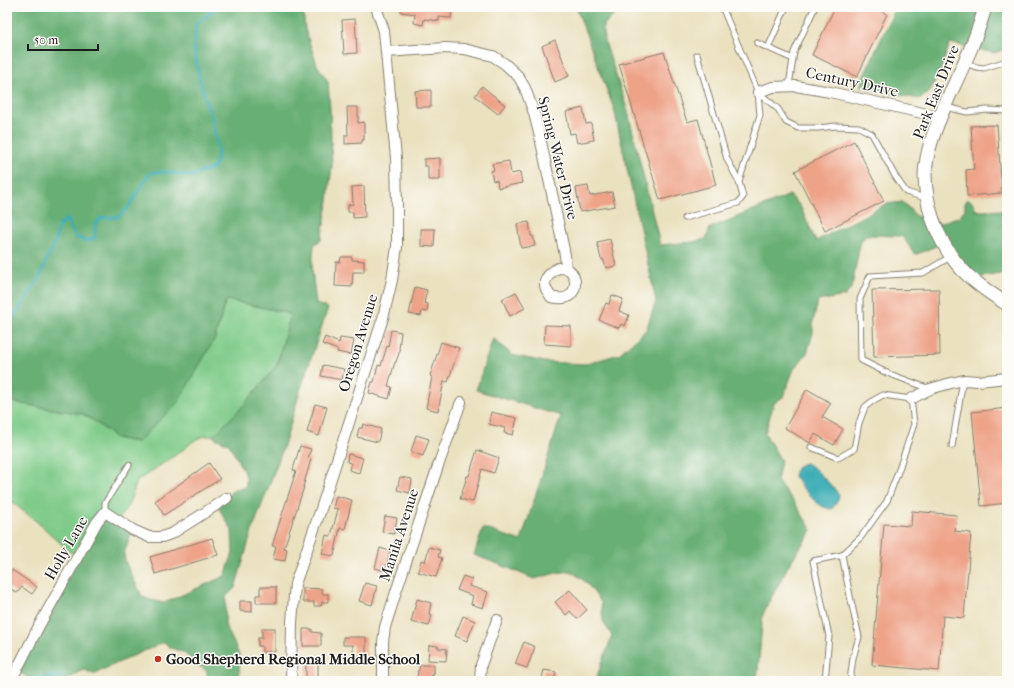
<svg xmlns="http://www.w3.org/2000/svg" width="1014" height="688" font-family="'IM FELL French Canon',serif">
  <rect width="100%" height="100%" fill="#fdfcf7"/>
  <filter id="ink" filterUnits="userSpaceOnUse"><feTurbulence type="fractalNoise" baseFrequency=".025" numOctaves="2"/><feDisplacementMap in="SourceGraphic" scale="8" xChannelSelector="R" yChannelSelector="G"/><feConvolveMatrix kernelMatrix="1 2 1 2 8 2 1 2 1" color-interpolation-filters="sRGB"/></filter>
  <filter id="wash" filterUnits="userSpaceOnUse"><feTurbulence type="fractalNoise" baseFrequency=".012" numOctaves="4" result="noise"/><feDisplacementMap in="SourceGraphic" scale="16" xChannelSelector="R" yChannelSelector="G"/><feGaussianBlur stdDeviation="0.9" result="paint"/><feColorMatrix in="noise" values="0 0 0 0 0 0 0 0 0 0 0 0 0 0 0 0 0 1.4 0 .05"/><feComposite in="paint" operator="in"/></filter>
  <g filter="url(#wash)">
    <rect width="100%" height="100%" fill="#eae1bf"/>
    <path fill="#7fcb89" stroke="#4e7452" d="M228 300 288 313 290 317 277 365 243 406 213 436H204L192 442 183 450 137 481 129 504 119 519 75 556 36 521 7 498V401L46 408 83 414 97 423 116 438 136 442 139 441 178 401 215 338 225 302Z"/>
    <path fill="#67af75" stroke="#426648" d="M7 7H303L305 29 317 65 328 81 330 110 332 165 327 209 321 240 314 245 312 270 316 304 328 308 300 391 285 443 252 531 235 588 226 597 225 625 235 645 239 655 240 681H207V671L199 666 183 652 171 648 164 642 93 674 85 670 79 672 66 681H33L16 670 105 514 132 533 124 553 125 561 142 596 147 599 164 603 225 576 233 553 232 530 218 507 234 489 245 488 246 482V476L229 444 215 438 213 436 243 406 277 365 290 317 288 313 228 300 225 302 215 338 178 402 139 441 136 442 116 438 97 423 83 414 46 408 7 401Z
      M576 7H624L603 25 605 42 628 112 660 245 693 242 706 239 710 228 790 195 800 206 816 241 886 204 903 202 917 217 930 215 939 224 951 219 959 217 965 209V202L969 199 973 203 976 210 981 211 1007 210V273L969 279 941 244 917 254 914 253 902 236 866 235 862 240 860 244 852 287 845 296 818 301 813 322V333L807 353 794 369 783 397 774 403 765 433 781 461 777 481 792 499 812 530 788 566 763 614 757 681H595L612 636 603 621 601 602 587 583 571 571 556 573 534 579 506 567 474 555 483 528 521 541 561 416 476 390 493 338 512 355 545 362 586 364 619 354 646 330 656 301 614 109Z
      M896 7H1007V48L994 53 950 43 941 69 929 93 919 99 862 87 863 78Z"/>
    <path fill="#3cadb6" stroke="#2c6469" d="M806 463 814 468 834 488 839 496C838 502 835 504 832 509 817 509 802 487 794 476 795 469 799 464 806 463Z"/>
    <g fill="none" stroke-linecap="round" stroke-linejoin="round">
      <path stroke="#3cadb6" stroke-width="3" d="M7 327 39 279 48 257 55 242 59 226 67 219 75 237 85 241 95 238V225L101 218 118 217 128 208 150 173 167 172 190 176 214 168 218 153 212 119 201 85 194 49 196 24 215 9 214 7
        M21 680 61 676"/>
    </g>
    <g id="blocks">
      <path fill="#eea388" d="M401 7H445L452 8 451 18 439 17V21L424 19 423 25 414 23 415 14 401 12Z
        M835 7H872L887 14 857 77 812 55Z
        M355 19 357 53 344 54 342 20Z
        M555 40 569 76 555 82 542 46Z
        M664 52 687 122 698 119 716 185 660 200 619 64Z
        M482 86 505 105 498 114 475 96Z
        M431 90V107H416L415 91Z
        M347 107H358V123L364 122V140H362V143L345 144V135H348Z
        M583 108 586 124 591 123 594 140 577 143 575 133 570 134 566 112Z
        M997 125 1002 193 967 196 966 170 974 169 971 126Z
        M854 141 884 201 825 231 795 171Z
        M440 158V180H428V166H424V159Z
        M509 161 511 174 520 172 522 183 498 188 497 180 493 181 491 171 494 170 492 164Z
        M364 186 365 217 353 218V212H348V205L353 204 352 187Z
        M588 186 590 196 612 192 615 206 580 212 576 188Z
        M529 222 531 236H533L535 246 521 248 517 224Z
        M421 229H435L434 247 421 246Z
        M610 239 616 266 606 268 603 259H601L597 242Z
        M341 257H352V260L364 261V272H353L352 287 335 286 336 262H340Z
        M415 287 427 290 424 303 428 304 427 312 422 311 421 316 409 314Z
        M939 289 940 355 874 357 872 290Z
        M516 292 525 308 510 316 502 299Z
        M612 295 623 299 619 311 629 315 625 326 621 324 619 328 599 320 606 303 609 304Z
        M545 325 571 326V346L544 344Z
        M391 330 401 332 399 349 400 350 396 362H395L388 386 392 387 389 399 369 393 372 382H374L378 365 381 366 387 346 388 347Z
        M325 337 339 343 340 338 354 340 351 355 337 352 338 350 322 344Z
        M441 342 459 348 448 382 444 381 438 411 426 408 432 377 430 376Z
        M323 365 344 369 342 380 321 376Z
        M807 389 831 403 822 417 843 429 834 445 815 434 810 443 785 428Z
        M315 404 327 407 319 436 307 432Z
        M1007 408V503L981 506 972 412Z
        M491 412 517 418 513 435 504 433 505 428 489 424Z
        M363 424 381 429 378 442 357 437 359 428H362Z
        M416 435 429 439 423 456 411 452Z
        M300 446 311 449 308 458 311 459 303 487H304L284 548 287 549 285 561 273 559 276 546H272L296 471 293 470Z
        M477 450 499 458 494 473 482 469 473 502 460 499 467 476H469Z
        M348 454 363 458 359 473 349 470 351 463 347 462Z
        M209 463 220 479 164 515 155 501Z
        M400 477 412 479 410 493 397 490Z
        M336 496 352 500 345 529 340 528 334 556 322 554 326 535 331 536 338 509 333 508Z
        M912 511 957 515 955 531 971 533 964 618 943 616 939 671 872 665 884 524 911 526Z
        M385 516 397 518 394 534 382 532Z
        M212 538 218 555 155 574 150 557Z
        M429 547 440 550 438 557 442 558 436 577 418 572 421 560 425 562Z
        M380 548 390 551 385 571 375 568Z
        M12 570 37 587 32 594 22 587 17 593 7 586V577Z
        M463 576 472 579 469 586 488 592 483 608 471 604 473 596 457 590Z
        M365 583 377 586 372 605 359 601Z
        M260 587H276V603H256V595H260Z
        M303 588 322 589V594H328V602H322L321 606H314V602H303Z
        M570 590 587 610 577 619 570 611 566 615 555 602Z
        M417 599 431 603 429 614 432 615 429 626 411 622Z
        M240 601H252V612L240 611Z
        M463 616 475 621 467 641 455 636Z
        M262 628H275V652H262V646H258V638H262Z
        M303 629H312V632L321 633V646H303Z
        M343 637H366V657H353V645H343Z
        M524 642 535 647 527 668 515 664Z
        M429 645 438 646V648L447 649 446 661 428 660Z
        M306 661H318V681H306Z
        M420 665H434V675H432L431 680 417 679 418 670H419Z
        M544 670 556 672 554 681 542 678Z"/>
    </g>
  </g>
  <g filter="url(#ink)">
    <use href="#blocks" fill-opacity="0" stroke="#837e6e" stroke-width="1"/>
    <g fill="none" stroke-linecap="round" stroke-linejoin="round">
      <defs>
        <path id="service" d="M757 43 793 59
          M768 48 786 7
          M697 55 727 159 739 182
          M966 63 976 67 984 68 1007 61
          M789 86 794 52 815 7
          M758 92 778 109 786 122 798 128H818L836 126 859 127 872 134 895 176 906 192 925 198
          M946 107 967 112 988 110 1007 111
          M685 218 738 203 743 197 739 182 760 115 758 92 722 7
          M930 389 887 373 861 360 860 299 870 276 923 273 950 257
          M952 446 963 380
          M811 447 838 458 854 449 859 423 865 407 874 400 883 395 911 399 914 424 898 472 887 501 861 537 842 555
          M105 512V503L129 465
          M825 681 829 636 813 561 842 555 850 596 859 637 853 658 850 681"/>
        <path id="minor" d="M386 52 445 48 464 49 493 56 505 64 518 76 525 88 534 113 540 137 565 255 566 268
          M758 92 773 87 796 86 830 92 940 117
          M558 268C561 268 565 268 568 269 578 276 578 295 564 298 560 299 556 298 551 297 550 295 547 291 546 289 542 279 551 272 558 268Z
          M911 399 930 389 951 383 964 380 978 381 1007 378
          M11 681 40 624 97 522 105 512 133 530 149 537H162L173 533 198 517 227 498
          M291 681 292 622 295 584 321 509 383 318 392 280 397 247V207L396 158 384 31 376 7
          M383 681V642L385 627 396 592 438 466 461 402
          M480 681 481 665 497 620"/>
        <path id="tertiary" d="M985 7C977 38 963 66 950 94 939 120 926 147 925 175 925 190 928 205 933 220 948 262 970 281 1007 304"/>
      </defs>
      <use href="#service" stroke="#837e6e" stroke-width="7"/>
      <use href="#minor" stroke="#837e6e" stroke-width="12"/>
      <use href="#tertiary" stroke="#837e6e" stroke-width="15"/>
      <use href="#service" stroke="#fff" stroke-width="5"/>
      <use href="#minor" stroke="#fff" stroke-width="10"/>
      <use href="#tertiary" stroke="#fff" stroke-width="13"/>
    </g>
  </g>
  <circle fill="#c8321e" stroke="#fdfcf7" stroke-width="1.5" cx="158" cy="659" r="4"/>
  <g text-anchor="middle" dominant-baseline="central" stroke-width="3" stroke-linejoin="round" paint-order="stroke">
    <g font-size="15" fill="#1c1c1c" stroke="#fdfcf7">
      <text transform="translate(852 82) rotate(12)">Century Drive</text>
      <text transform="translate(936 92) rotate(-68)">Park East Drive</text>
      <text transform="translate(558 158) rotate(76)">Spring Water Drive</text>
      <text transform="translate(358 343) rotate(-73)">Oregon Avenue</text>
      <text transform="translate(399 535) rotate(-72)">Manila Avenue</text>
      <text transform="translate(66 548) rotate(-60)">Holly Lane</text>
    </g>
    <g font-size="15" font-weight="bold" fill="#1c1c1c" stroke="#fdfcf7" text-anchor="start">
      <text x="166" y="659">Good Shepherd Regional Middle School</text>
    </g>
  </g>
  <rect width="1014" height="688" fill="none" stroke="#fdfcf7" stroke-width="24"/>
  <path d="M28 44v6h70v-6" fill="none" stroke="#1c1c1c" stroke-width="2"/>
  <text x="34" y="44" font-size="12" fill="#1c1c1c" stroke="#fdfcf7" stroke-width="3" paint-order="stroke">50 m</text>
</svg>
